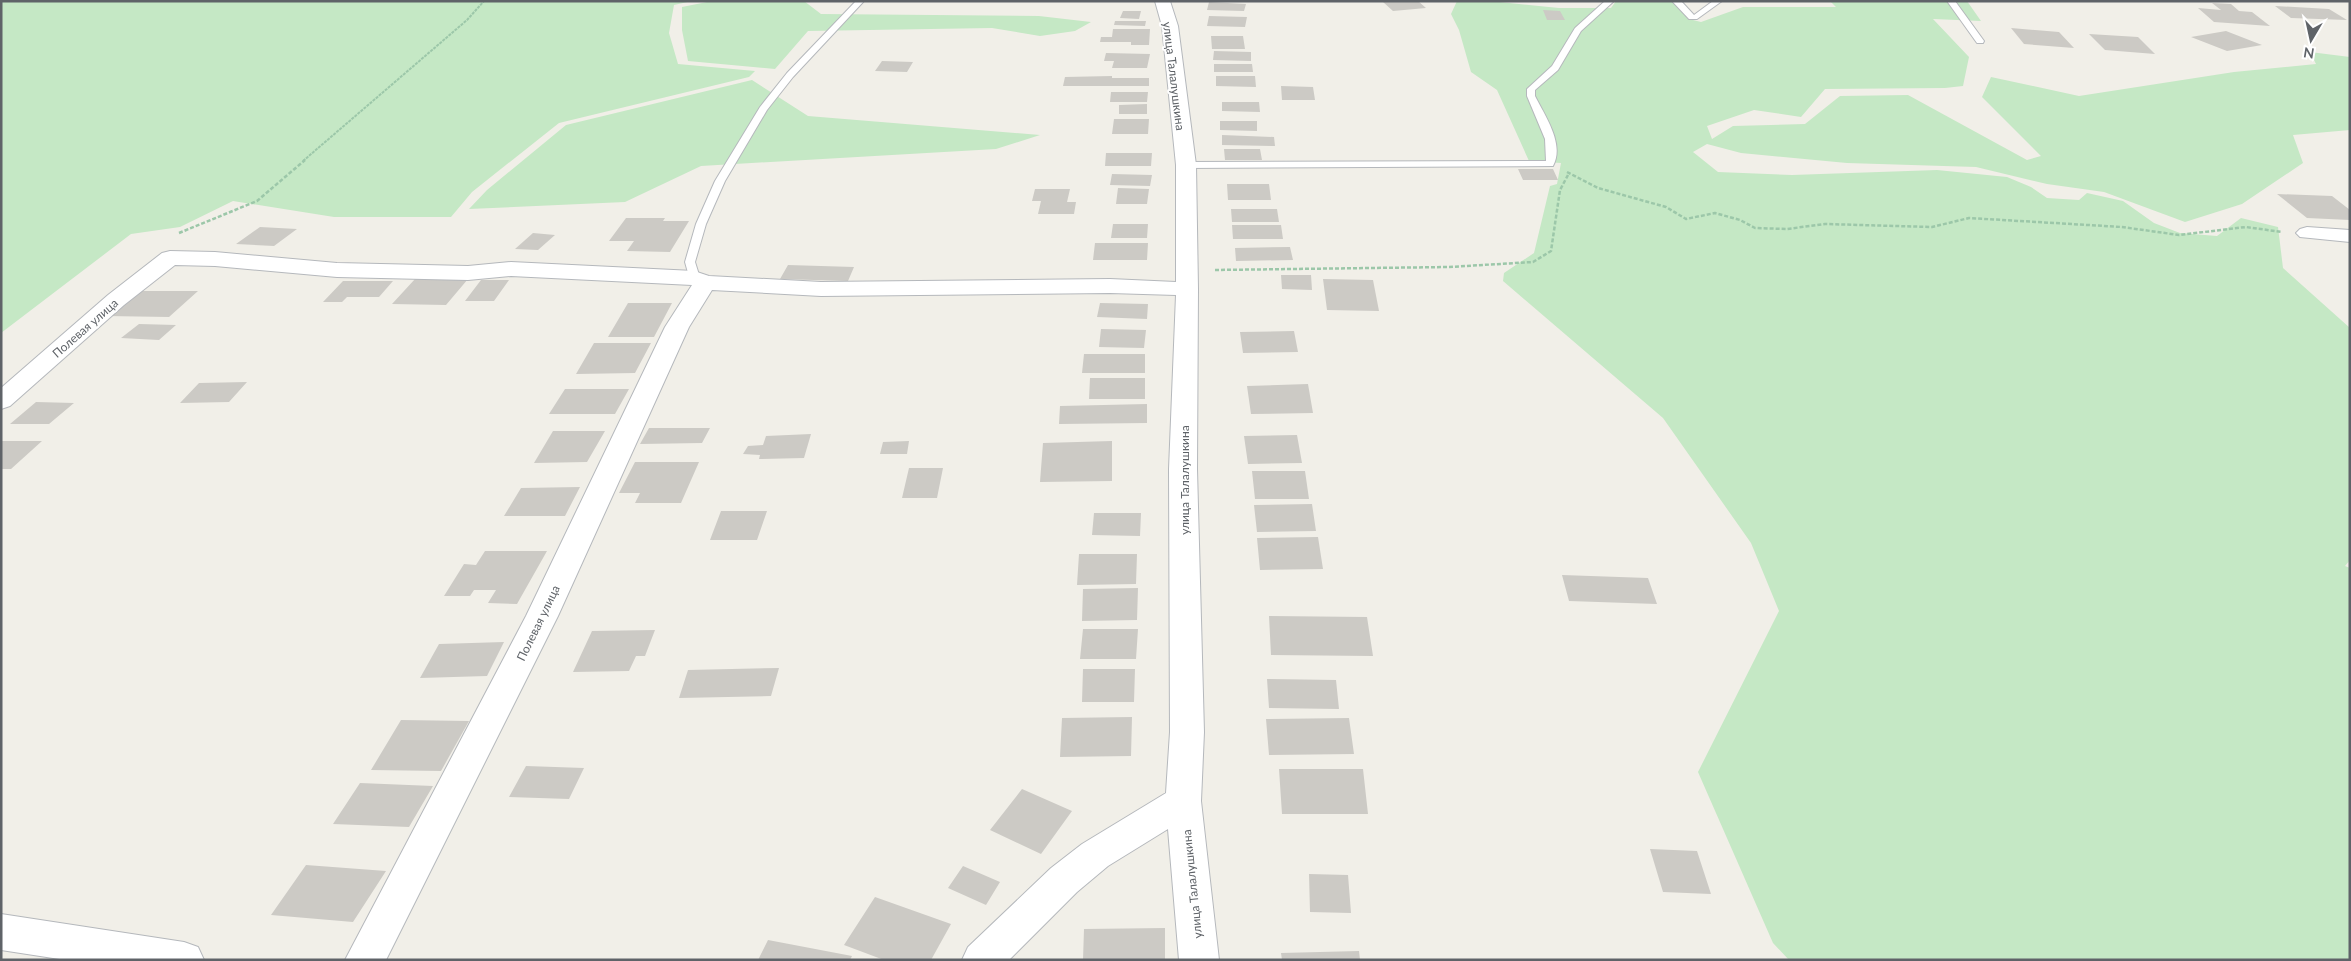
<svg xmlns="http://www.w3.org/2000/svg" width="2351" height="961" font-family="Lato,sans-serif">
  <rect width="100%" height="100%" fill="#f1efe8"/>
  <path fill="#c5e8c5" d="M1 1H692L674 5 669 33 678 64 755 71 749 77 559 123 472 192 451 217H334L233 201 180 227 131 234 1 333Z
    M712 1H804L821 14 1039 16 1091 22 1075 31 1040 36 992 28 808 31 775 69 688 61 682 30V7Z
    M1457 1H1490L1559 8H1611L1616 1H1671L1689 19 1701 22 1743 7H1836L1830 1H1967L1981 21 1933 19 1969 57 1963 86 1945 88 1825 89 1801 117 1754 110 1707 126 1712 139 1733 126 1805 124 1840 96 1908 95 2027 160 2041 156 1982 97 1991 77 2079 96 2234 72 2316 64 2310 52 2350 57V130L2293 135 2303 163 2242 204 2185 222 2104 192 2047 184 1976 167 1847 163 1741 153 1707 144 1693 152 1718 172 1792 175 1937 170 2007 177 2031 187 2047 198 2079 200 2087 193 2123 201 2154 223 2180 233 2217 236 2241 218 2278 227 2283 268 2350 328V560L2345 566 2350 568V960H1789L1773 943 1698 772 1779 611 1751 543 1663 418 1503 281 1504 273 1534 253 1550 186 1557 184 1561 163 1529 161 1497 90 1471 72 1459 30 1451 14Z
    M752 80 808 116 1040 135 996 149 701 166 625 202 469 209 487 190 566 125Z"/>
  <path fill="#cccac5" d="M1418 1 1426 8 1393 11 1383 2Z
    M1209 2 1246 4 1244 11 1207 10Z
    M2212 3 2231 4 2239 11 2252 12 2270 26 2214 22 2198 8 2221 10Z
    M2275 6 2329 9 2347 20 2291 18Z
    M1543 10 1560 11 1565 20H1547Z
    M1123 11H1141L1139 19 1120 18Z
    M1209 16 1247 17 1245 27 1207 26Z
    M1115 21H1146L1145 26 1114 25Z
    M2011 28 2059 32 2074 48 2024 44Z
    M1113 29H1150L1149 45H1131V42H1100L1101 37H1112Z
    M2226 31 2262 45 2227 51 2191 37Z
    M2089 34 2138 37 2155 54 2105 50Z
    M1211 36H1243L1245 49H1212Z
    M1214 51 1251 52V61L1213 60Z
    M1106 53 1150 54 1147 68H1112L1114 61H1104Z
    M882 61 913 62 907 72 875 71Z
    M1214 64H1252L1253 72H1214Z
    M1112 76V78H1149V86H1063L1065 77Z
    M1216 76H1255L1256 87 1216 86Z
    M1281 86 1313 87 1315 100H1282Z
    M1111 92H1148L1147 102H1110Z
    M1222 102H1259L1260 112 1222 111Z
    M1147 104V114H1119V105Z
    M1114 119H1149L1148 134H1112Z
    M1220 121H1257V131L1220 130Z
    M1222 135 1274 137 1275 146 1222 145Z
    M1224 149H1260L1262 160H1225Z
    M1106 153H1152L1151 166H1105Z
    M1518 169H1553L1558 180H1523Z
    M1112 174 1152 175 1150 186 1110 185Z
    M1227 184H1269L1271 200H1228Z
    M1118 188 1149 189 1147 204H1116Z
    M1035 189H1070L1067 202H1076L1074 214H1038L1041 201H1032Z
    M2277 194 2332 196 2350 210V220L2307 218Z
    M1231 209H1277L1279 222H1232Z
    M626 218H665L663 221H689L670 252 627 251 634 241H609Z
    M1113 224H1148L1147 238H1111Z
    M1232 225H1281L1283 239H1233Z
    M260 227 297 229 274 246 236 244Z
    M533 233 555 235 538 250 515 249Z
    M1095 243H1148L1147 260H1093Z
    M1290 247 1293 260 1236 261 1235 248Z
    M788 265 854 267 848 281 780 279Z
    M1281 275H1311L1312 290 1282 289Z
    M415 279H468L446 305 392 304Z
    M1323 279 1373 280 1379 311 1327 310Z
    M481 280H509L494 301H465Z
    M343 281H393L379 297H347L342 302H323Z
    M137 291H198L169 317 106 316Z
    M628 303H672L654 337H608Z
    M1100 303 1148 304 1147 319 1097 317Z
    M139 324 176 325 159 340 121 338Z
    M1101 329 1146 330 1144 348 1099 347Z
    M1294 331 1298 352 1243 353 1240 332Z
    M594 343H651L635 373 576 374Z
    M1084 354H1145V373H1082Z
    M1090 378H1145V399H1089Z
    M247 382 229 402 180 403 199 383Z
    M1308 384 1313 413 1251 414 1247 386Z
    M565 389H629L615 414H549Z
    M36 402 74 403 49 424H10Z
    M1147 404V423L1059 424 1060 406Z
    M649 428H710L702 443 640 444Z
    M553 431H605L587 462 534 463Z
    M811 434 804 458 759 459 760 455 743 454 748 446 763 445 766 436Z
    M1297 435 1302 463 1248 464 1244 436Z
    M1 441H42L11 469H1Z
    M909 441 907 454H880L883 442Z
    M1112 441V481L1040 482 1043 443Z
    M635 462H699L681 503H635L640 493H619Z
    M909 468H943L937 498H902Z
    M1252 471H1305L1309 499H1255Z
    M580 487 565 516H504L521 488Z
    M1312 504 1316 531 1257 532 1254 505Z
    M721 511H767L757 540H710Z
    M1094 513H1141L1140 536 1092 535Z
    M1318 537 1323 569 1260 570 1257 538Z
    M485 551H547L517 604 488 603 496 590H474L470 596H444L464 564 476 565Z
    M1079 554H1137L1136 584 1077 585Z
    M1562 575 1648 578 1657 604 1569 601Z
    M1138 588 1137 620 1082 621 1083 589Z
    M1269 616 1367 617 1373 656 1271 655Z
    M1083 629H1138L1136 659H1080Z
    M655 630 645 656H636L629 671 573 672 592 631Z
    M504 642 487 676 420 678 439 644Z
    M779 668 771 696 679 698 688 670Z
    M1083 669H1135L1134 702H1082Z
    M1267 679 1336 680 1339 709 1269 708Z
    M1132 717 1131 756 1060 757 1062 718Z
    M1349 718 1354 754 1269 755 1266 719Z
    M401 720 469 721 441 771 371 770Z
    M526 766 584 768 569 799 509 797Z
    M1279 769H1363L1368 814H1282Z
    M360 783 433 786 409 827 333 824Z
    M1022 789 1072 811 1041 854 990 830Z
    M1650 849 1697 851 1711 894 1663 892Z
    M306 865 386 871 353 922 271 915Z
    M963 866 1000 882 986 905 948 888Z
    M1309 874 1348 875 1351 913 1310 912Z
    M875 897 951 924 931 960H884L844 945Z
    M1165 928V960H1083L1084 929Z
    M768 940 852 956 850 960H758Z
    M1359 951 1360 960H1282L1281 953Z"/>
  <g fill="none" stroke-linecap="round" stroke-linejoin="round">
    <defs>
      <path id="lane" d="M856 1H864L793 77 767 110 725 181 706 224 695 262 700 278 694 281 690 280 685 262 696 224 715 181 760 107 787 73Z
        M1605 1H1614L1581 31 1558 70 1535 90V96C1545 116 1565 144 1553 166L1186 168 1181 165 1186 162 1546 161 1545 139 1527 96V89L1552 66 1575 28Z
        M1672 1H1681L1694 15 1713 1H1722L1697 19H1689Z
        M1947 1H1955L1984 41 1983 43H1977Z"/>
      <path id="street" d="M1155 1H1170L1178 26 1196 165 1198 289 1197 469 1204 732 1201 801 1219 960H1179L1168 829 1108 866 1077 892 1009 960H962L968 947 1051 868 1082 844 1166 793 1170 732 1169 469 1176 295 1110 293 821 296 712 290 689 327 558 616 386 960H345L526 616 665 327 692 285 511 276 468 280 337 277 215 266 175 265 124 305 10 406 1 409V388L108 295 162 253 170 251 215 252 337 263 468 266 511 262 694 271 709 276 821 282 1110 279 1176 282V165L1162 26Z
        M2307 227 2350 230V242L2300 237 2296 233 2300 229Z
        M1 914 184 942 198 947 204 960H66L1 950Z"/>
    </defs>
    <use href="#lane" stroke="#b5b8bc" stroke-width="2"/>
    <use href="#street" stroke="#b5b8bc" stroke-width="2"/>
    <path stroke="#9cc7a9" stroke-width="2" stroke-dasharray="3 1" stroke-linecap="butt" d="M303 161 467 20 484 1"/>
    <path stroke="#9cc7a9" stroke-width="2.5" stroke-dasharray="4 2" stroke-linecap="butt" d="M1567 172 1598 188 1666 207 1686 219 1715 213 1740 220 1755 228 1787 229 1825 224 1932 227 1969 218 2122 227 2179 235 2246 227 2282 232
      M179 233 257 201 305 160
      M1215 270 1449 267 1533 262 1551 251 1560 190 1568 175"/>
    <use href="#lane" fill="#fff" fill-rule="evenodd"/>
    <use href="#street" fill="#fff" fill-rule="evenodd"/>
  </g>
  <g text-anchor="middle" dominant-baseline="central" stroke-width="4" stroke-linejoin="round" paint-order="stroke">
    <g font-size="12" fill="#5f6368" stroke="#fff">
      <text transform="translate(1174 76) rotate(83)">улица Талалушкина</text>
      <text transform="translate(85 328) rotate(-41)">Полевая улица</text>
      <text transform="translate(1184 480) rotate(-90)">улица Талалушкина</text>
      <text transform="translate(538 623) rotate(-64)">Полевая улица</text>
      <text transform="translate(1192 884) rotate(-96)">улица Талалушкина</text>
    </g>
  </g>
  <rect width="2351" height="961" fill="none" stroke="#5f6368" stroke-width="5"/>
  <g transform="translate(2311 40) rotate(189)" stroke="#ffffff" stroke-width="4" paint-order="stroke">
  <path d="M0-4L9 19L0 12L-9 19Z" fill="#5f6368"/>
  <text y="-8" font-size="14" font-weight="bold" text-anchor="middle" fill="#5f6368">N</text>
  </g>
</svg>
